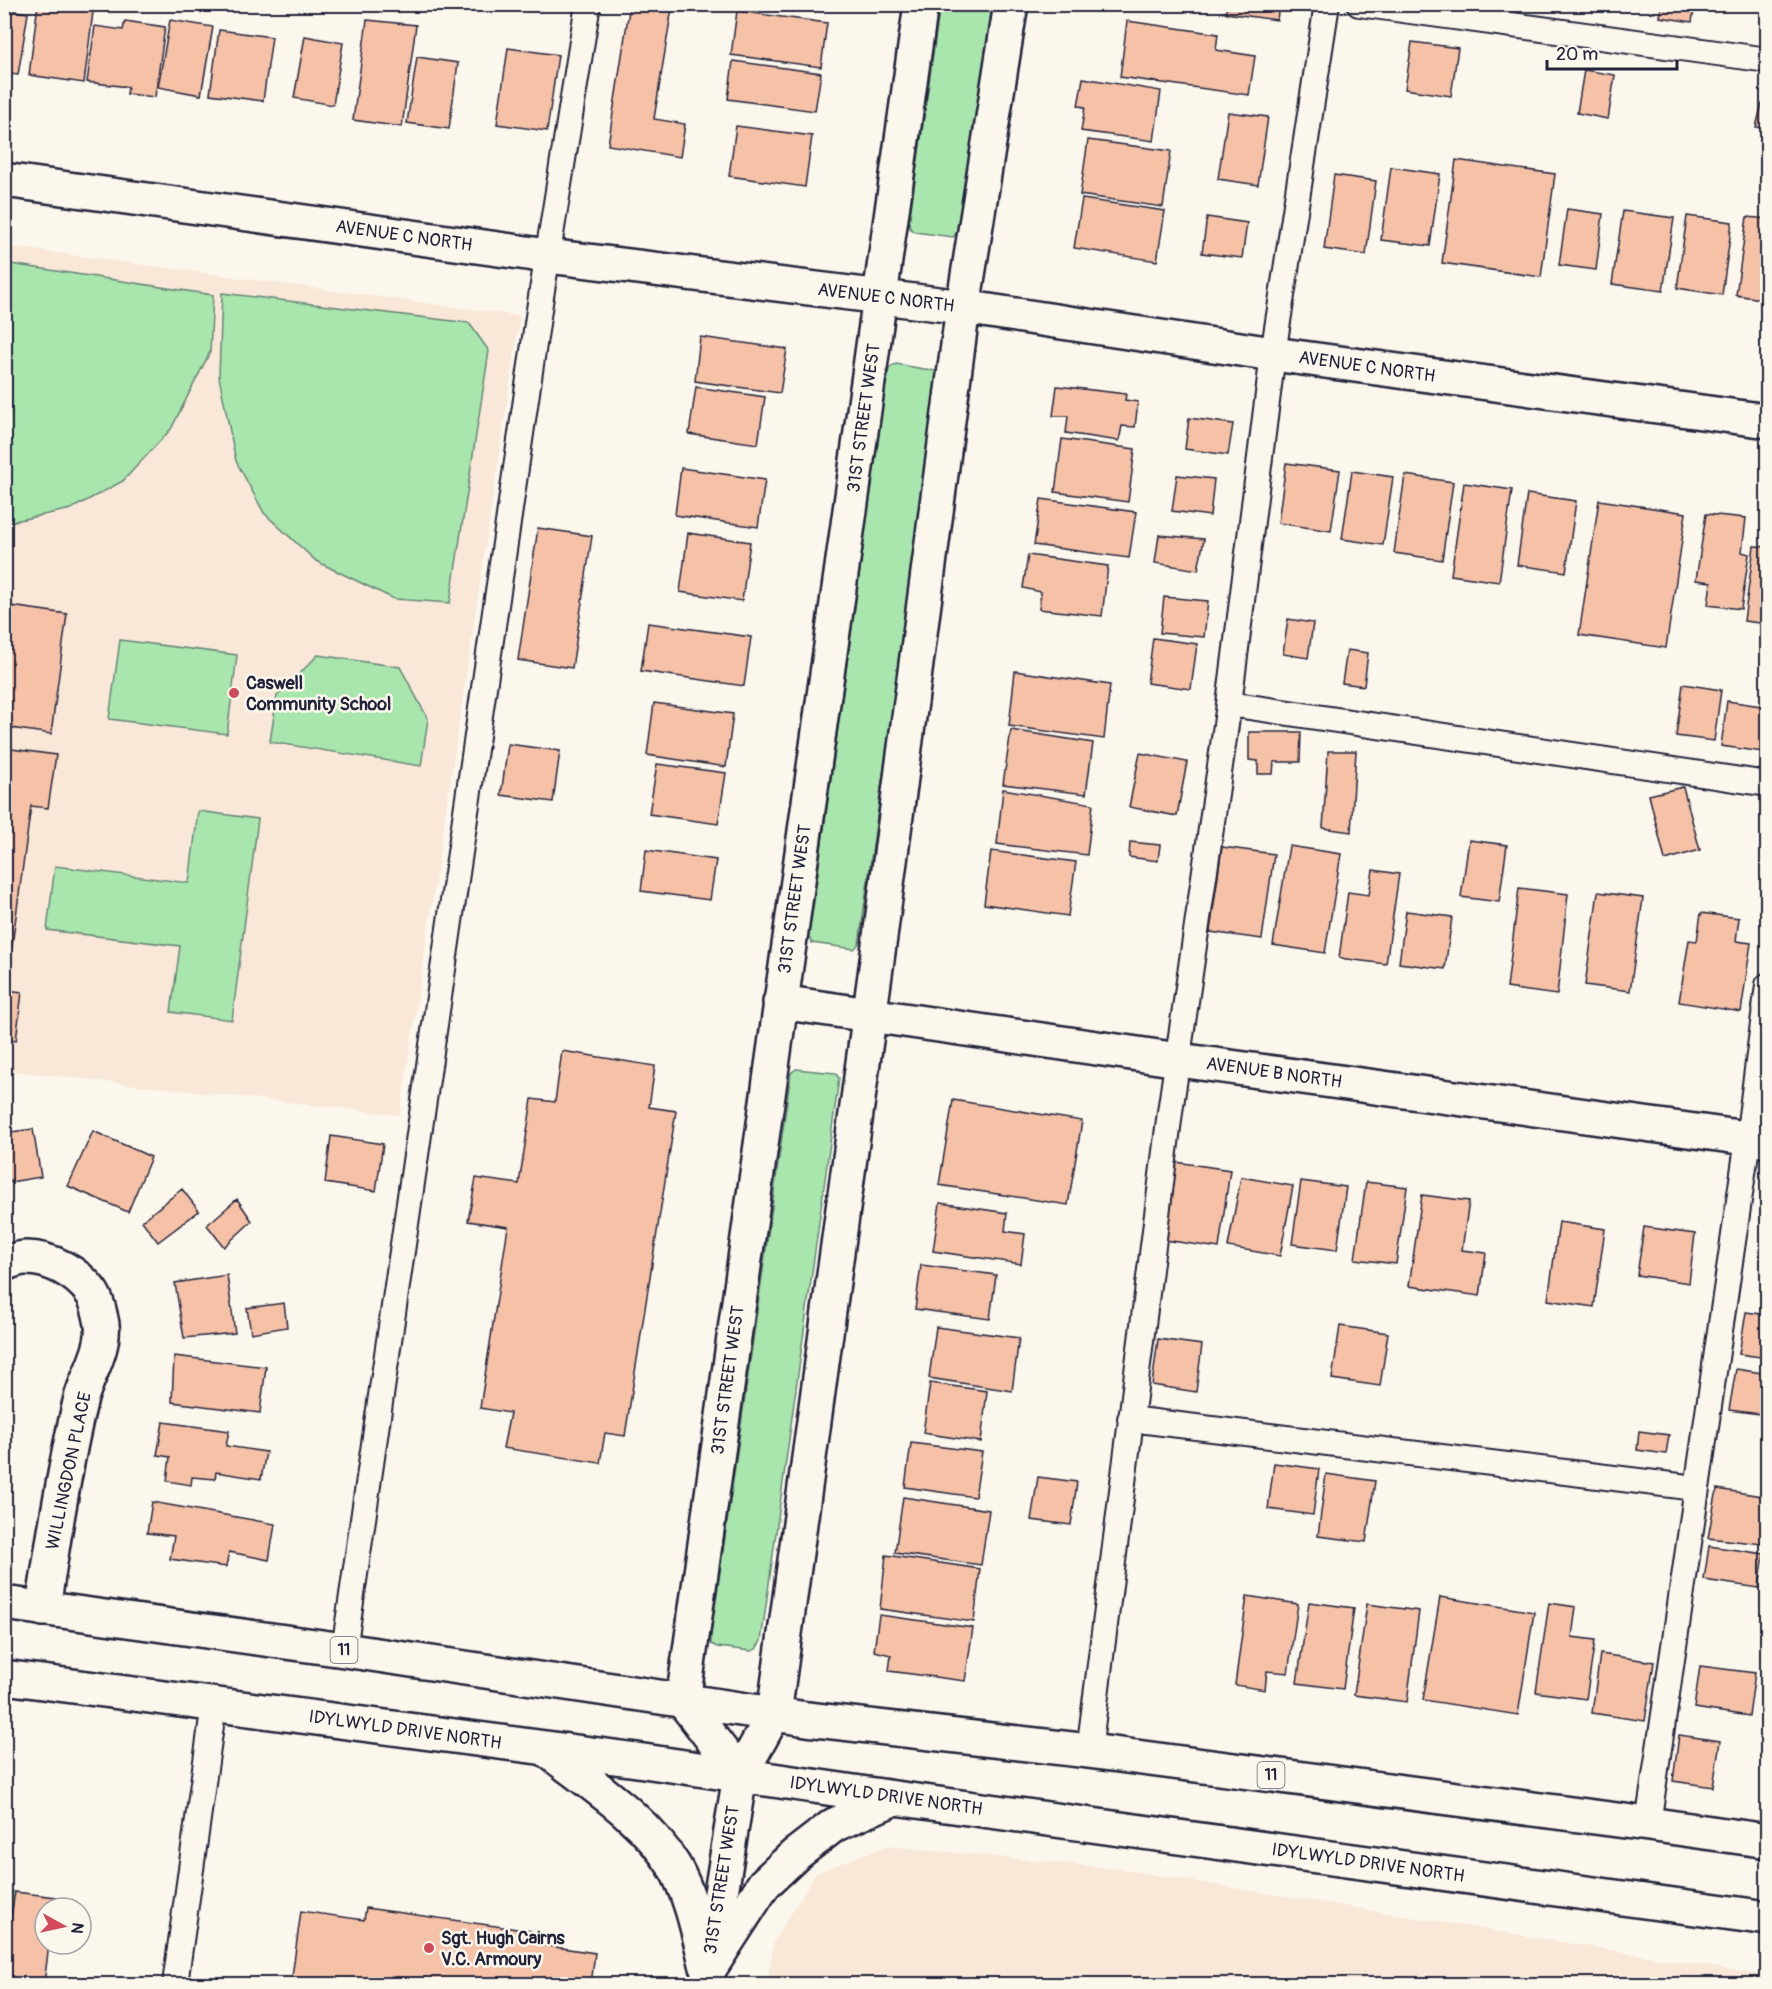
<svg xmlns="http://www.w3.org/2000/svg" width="1772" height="1989" font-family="Pangolin,sans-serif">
  <rect width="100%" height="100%" fill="#fbf7ec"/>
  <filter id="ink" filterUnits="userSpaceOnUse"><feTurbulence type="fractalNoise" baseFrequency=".0167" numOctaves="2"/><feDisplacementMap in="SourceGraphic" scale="12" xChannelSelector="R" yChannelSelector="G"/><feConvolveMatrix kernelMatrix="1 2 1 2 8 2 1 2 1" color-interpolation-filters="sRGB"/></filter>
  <g filter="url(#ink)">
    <path fill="#f9e7d7" d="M5 246 520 316 400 1115 5 1070Z
      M886 1846 1119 1869 1767 1976V1984H767L774 1941 816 1873Z"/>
    <path fill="#a8e6ae" stroke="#658474" stroke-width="1.5" d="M940 5H992L961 229 953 237 915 232 910 228 909 223Z
      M4 263 213 295 210 352 171 429 123 481 71 509 5 523Z
      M222 293 469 323 489 351 450 603 394 599 316 561 264 513 236 461 219 377Z
      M896 364 935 371 939 379 859 944 854 949 812 943 809 937 887 375 890 367Z
      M120 640 237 655 227 734 109 719Z
      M318 655 400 667 428 719 421 766 270 742 277 696Z
      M198 811 258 819 232 1020 171 1012 180 946 47 930 55 866 189 883Z
      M796 1069 835 1073 839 1078 761 1641 756 1649 751 1651 717 1647 711 1644V1636L791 1073Z
      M5 1890 15 1892 5 1960Z"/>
    <path fill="#f5c1a7" stroke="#22223b" stroke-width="1.5" d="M38 4H94L84 83 29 75Z
      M630 4H648L672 8 654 119 685 124 680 157 608 145Z
      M1227 4H1279L1277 20 1226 13Z
      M1662 4H1695L1692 22 1660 17Z
      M4 9 28 13 18 75 4 73Z
      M737 11 827 23 821 67 731 55Z
      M170 20 213 27 201 95 158 87Z
      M367 20 416 25 402 127 353 120Z
      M125 21 165 27 155 97 127 94 128 87 87 82 95 26 123 30Z
      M1127 21 1218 34 1216 50 1255 56 1249 95 1120 77Z
      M219 30 272 37 263 101 210 94Z
      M305 36 343 43 333 105 294 98Z
      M1412 42 1458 48 1451 96 1405 89Z
      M508 48 558 55 547 131 497 124Z
      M417 57 458 63 449 129 407 123Z
      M733 61 821 73 815 111 728 99Z
      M1584 70 1615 75 1608 119 1577 113Z
      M1083 78 1161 91 1154 141 1081 131 1085 107 1078 106Z
      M1762 103 1768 105V130L1756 127Z
      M1228 112 1268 117 1258 185 1218 179Z
      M736 126 812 136 805 187 729 176Z
      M1088 140 1171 151 1163 207 1080 195Z
      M1456 160 1555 174 1541 277 1442 263Z
      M1391 167 1440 174 1430 246 1381 240Z
      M1334 175 1376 181 1366 255 1324 249Z
      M1082 199 1165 211 1157 261 1074 248Z
      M1567 209 1603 214 1596 270 1559 265Z
      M1623 211 1674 218 1663 291 1612 284Z
      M1687 216 1732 222 1722 295 1677 288Z
      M1207 217 1247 223 1242 258 1202 253Z
      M1747 217 1768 219V300L1736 295Z
      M700 337 787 349 780 393 695 381Z
      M1057 386 1126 394 1125 400 1138 402 1135 427 1122 426 1119 441 1066 433 1068 416H1053Z
      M696 387 765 397 758 444 689 434Z
      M1189 418 1233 424 1228 455 1185 449Z
      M1062 439 1135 449 1128 502 1055 492Z
      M1286 463 1340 470 1331 531 1278 523Z
      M681 468 765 480 758 527 675 515Z
      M1352 471 1393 477 1383 545 1342 539Z
      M1177 475 1214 479 1210 516 1172 511Z
      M1405 475 1453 482 1442 560 1394 553Z
      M1464 483 1512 490 1499 582 1451 575Z
      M1527 494 1576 501 1566 572 1517 565Z
      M1041 499 1136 512 1129 558 1034 545Z
      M1599 500 1686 513 1666 648 1579 635Z
      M1706 514 1746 518 1742 552 1749 554 1741 609 1708 605 1711 582 1696 580Z
      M538 528 592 536 572 668 518 660Z
      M688 533 750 542 742 601 680 592Z
      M1159 535 1204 539 1198 570 1155 563Z
      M1754 546 1768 547V624L1744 621Z
      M1028 555 1108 566 1102 616 1039 609 1041 592 1023 588Z
      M1164 597 1208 601 1204 637 1160 633Z
      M4 605 67 614 51 734 4 727Z
      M1288 619 1313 623 1308 658 1283 654Z
      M648 623 751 637 744 686 641 671Z
      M1153 638 1197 644 1191 689 1147 683Z
      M1347 650 1368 653 1364 686 1342 683Z
      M1015 671 1110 685 1104 739 1009 726Z
      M1683 684 1721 690 1714 741 1676 736Z
      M1727 701 1768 707 1763 752 1721 746Z
      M654 703 733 714 726 767 647 755Z
      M1011 730 1093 743 1086 794 1003 784Z
      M1249 732H1301L1300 762H1274L1273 774H1258V761L1249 760Z
      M508 744 560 751 553 802 501 795Z
      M4 748 56 755 48 808 31 806 6 990 22 992 16 1041 4 1039Z
      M1328 751H1356L1351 832 1323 828Z
      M1140 753 1187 762 1177 816 1129 807Z
      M657 764 726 773 718 824 649 814Z
      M1683 787 1700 850 1665 860 1649 795Z
      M1003 789 1093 804 1087 855 997 844Z
      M1469 840 1507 845 1499 902 1461 897Z
      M1130 842 1160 845 1158 861 1129 857Z
      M1289 846 1341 854 1325 953 1273 945Z
      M1222 847 1274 854 1262 939 1210 932Z
      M646 850 716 860 710 900 641 891Z
      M991 851 1076 862 1068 916 984 904Z
      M1373 870 1399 874 1386 964 1339 958 1348 892 1369 895Z
      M1519 888 1568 894 1557 995 1507 988Z
      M1598 892 1643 898 1630 991 1585 985Z
      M1406 911 1452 917 1445 969 1399 963Z
      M1701 913 1739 918 1736 941 1751 943 1741 1012 1679 1002 1689 940 1697 941Z
      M562 1051 655 1066 649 1107 676 1111 625 1436 605 1433 600 1463 503 1448 510 1413 480 1408 508 1227 468 1221 476 1178 519 1184 532 1099 555 1102Z
      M953 1100 1082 1121 1068 1205 939 1185Z
      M33 1129 41 1177 4 1183V1133Z
      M93 1131 151 1157 128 1212 68 1186Z
      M331 1136 383 1144 376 1191 325 1183Z
      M1176 1162 1230 1170 1219 1248 1165 1240Z
      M1241 1177 1293 1186 1280 1256 1228 1247Z
      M1301 1181 1346 1187 1337 1250 1292 1244Z
      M1366 1182 1407 1187 1396 1264 1355 1259Z
      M182 1189 199 1211 158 1242 142 1221Z
      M1422 1195 1469 1201 1462 1250 1486 1253 1480 1296 1409 1286Z
      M237 1199 252 1221 224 1247 207 1225Z
      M940 1203 1007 1213 1005 1231 1025 1234 1021 1264 933 1251Z
      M1559 1222 1605 1229 1594 1307 1548 1300Z
      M1644 1227 1695 1234 1689 1283 1637 1275Z
      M921 1265 996 1275 990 1319 915 1309Z
      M227 1275 235 1333 184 1338 175 1283Z
      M284 1303 287 1327 251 1333 247 1308Z
      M1746 1312 1768 1315V1358L1739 1354Z
      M1340 1326 1388 1333 1380 1386 1332 1379Z
      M936 1327 1019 1338 1012 1391 929 1378Z
      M1158 1339 1202 1345 1196 1392 1152 1385Z
      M174 1356 266 1367 260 1413 172 1402Z
      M1736 1369 1768 1374V1415L1729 1410Z
      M930 1383 987 1391 981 1442 923 1433Z
      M163 1422 229 1431 226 1446 266 1452 261 1479 216 1472 215 1479 192 1477 191 1485 167 1481 170 1457 157 1455Z
      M1639 1431 1669 1435 1666 1454 1637 1450Z
      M911 1443 982 1452 975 1497 905 1487Z
      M1274 1463 1319 1469 1313 1515 1268 1509Z
      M1326 1474 1375 1481 1366 1542 1318 1536Z
      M1038 1477 1077 1482 1071 1525 1031 1520Z
      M1717 1489 1768 1497V1514L1763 1544 1708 1538Z
      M903 1497 989 1510 981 1565 895 1553Z
      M152 1502 275 1524 269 1560 229 1552 226 1567 170 1559 174 1536 147 1533Z
      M1709 1546 1764 1554 1759 1588 1704 1580Z
      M886 1555 980 1569 974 1622 880 1609Z
      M1247 1596 1298 1604 1288 1673 1267 1671 1265 1690 1235 1685Z
      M1440 1597 1534 1612 1518 1715 1423 1700Z
      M1309 1602 1354 1608 1343 1689 1297 1683Z
      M1549 1603 1576 1607 1572 1637 1595 1640 1586 1699 1536 1692Z
      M1367 1604 1419 1611 1407 1702 1354 1695Z
      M879 1615 973 1628 965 1681 889 1671 891 1655 874 1651Z
      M1600 1654 1654 1662 1645 1721 1592 1713Z
      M1700 1666 1755 1673 1749 1716 1694 1708Z
      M1679 1735 1720 1741 1713 1787 1673 1781Z
      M15 1892 56 1897 55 1908H45V1944H49L44 1984H4V1960Z
      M366 1908 531 1931 529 1943 595 1953 591 1984H291L301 1911 364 1920Z"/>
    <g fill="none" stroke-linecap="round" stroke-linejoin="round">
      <defs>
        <path id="service" d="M1359 4 1768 60
          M1229 704 1768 784
          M1130 1419 1696 1488
          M344 1650 540 303 588 4
          M1089 1751 1170 1112 1229 704 1273 354 1327 4
          M1648 1824 1748 1139 1768 985
          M175 1984 214 1704"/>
        <path id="minor" d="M4 180 548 256 963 307 1273 354 1768 421
          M780 1002 1179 1060 1768 1141
          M4 1264C11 1261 19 1258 26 1258 51 1258 78 1273 92 1293 98 1302 100 1314 102 1324 105 1351 86 1377 80 1402 64 1470 53 1540 43 1609
          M740 1775 683 1701 921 4
          M708 1974 740 1775 774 1714 877 960 963 307 1011 4"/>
        <path id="primary" d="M4 1603 344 1650 807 1719 1089 1751 1648 1824 1768 1841
          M4 1677 637 1760 895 1798 1768 1918
          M546 1749C590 1784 644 1817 674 1866 692 1897 699 1936 708 1971
          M708 1971 764 1884 795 1855 834 1825 895 1798"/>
      </defs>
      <use href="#service" stroke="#22223b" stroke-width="28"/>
      <use href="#minor" stroke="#22223b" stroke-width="38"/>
      <use href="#primary" stroke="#22223b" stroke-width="38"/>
      <use href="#service" stroke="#fbf7ec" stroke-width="24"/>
      <use href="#minor" stroke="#fbf7ec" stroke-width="33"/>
      <use href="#primary" stroke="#fbf7ec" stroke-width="33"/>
    </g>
  </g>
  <g fill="#d1495b" stroke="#fbf7ec" stroke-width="2">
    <circle cx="234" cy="693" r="6"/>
    <circle cx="429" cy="1948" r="6"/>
  </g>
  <g text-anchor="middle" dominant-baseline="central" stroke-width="5" stroke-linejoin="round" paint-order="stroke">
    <g fill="#fbf7ec" stroke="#636270" stroke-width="1.5">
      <rect x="330.5" y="1637" width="27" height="26" rx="4.5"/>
      <rect x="1257.5" y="1762" width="27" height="26" rx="4.5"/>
    </g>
    <g font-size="16" font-weight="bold" fill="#22223b">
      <text x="344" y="1650">11</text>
      <text x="1271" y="1775">11</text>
    </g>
    <g font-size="18" fill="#22223b" stroke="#fbf7ec">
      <text transform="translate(404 236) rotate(8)">AVENUE C NORTH</text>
      <text transform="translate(886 298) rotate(7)">AVENUE C NORTH</text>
      <text transform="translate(1367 367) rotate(8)">AVENUE C NORTH</text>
      <text transform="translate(864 418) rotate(-82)">31ST STREET WEST</text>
      <text transform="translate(795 899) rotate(-82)">31ST STREET WEST</text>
      <text transform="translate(1274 1073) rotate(8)">AVENUE B NORTH</text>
      <text transform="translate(728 1380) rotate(-82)">31ST STREET WEST</text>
      <text transform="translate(69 1471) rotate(-78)">WILLINGDON PLACE</text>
      <text transform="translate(405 1730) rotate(8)">IDYLWYLD DRIVE NORTH</text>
      <text transform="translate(886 1796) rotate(8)">IDYLWYLD DRIVE NORTH</text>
      <text transform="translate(1368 1863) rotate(8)">IDYLWYLD DRIVE NORTH</text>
      <text transform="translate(722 1880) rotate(-81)">31ST STREET WEST</text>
    </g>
    <g font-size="18" font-weight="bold" fill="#22223b" stroke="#fbf7ec" text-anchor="start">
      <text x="246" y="683">Caswell<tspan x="246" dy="21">Community School</tspan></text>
      <text x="441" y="1938">Sgt. Hugh Cairns<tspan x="441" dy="21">V.C. Armoury</tspan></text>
    </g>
  </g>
  <rect width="1772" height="1989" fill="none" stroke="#fbf7ec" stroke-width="24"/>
  <rect x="12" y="12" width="1748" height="1965" fill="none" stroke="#22223b" stroke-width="2" filter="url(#ink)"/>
  <g transform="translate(63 1926) rotate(98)"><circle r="28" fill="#fbf7ec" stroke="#a4a2a5" stroke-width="1.5"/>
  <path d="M0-4.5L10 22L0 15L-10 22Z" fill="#d1495b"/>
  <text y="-9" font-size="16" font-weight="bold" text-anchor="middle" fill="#22223b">N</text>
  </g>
  <path d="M1547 60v9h130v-9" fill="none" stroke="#22223b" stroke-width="3"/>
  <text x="1556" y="60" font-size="18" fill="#22223b" stroke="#fbf7ec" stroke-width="4.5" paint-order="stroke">20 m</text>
</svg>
